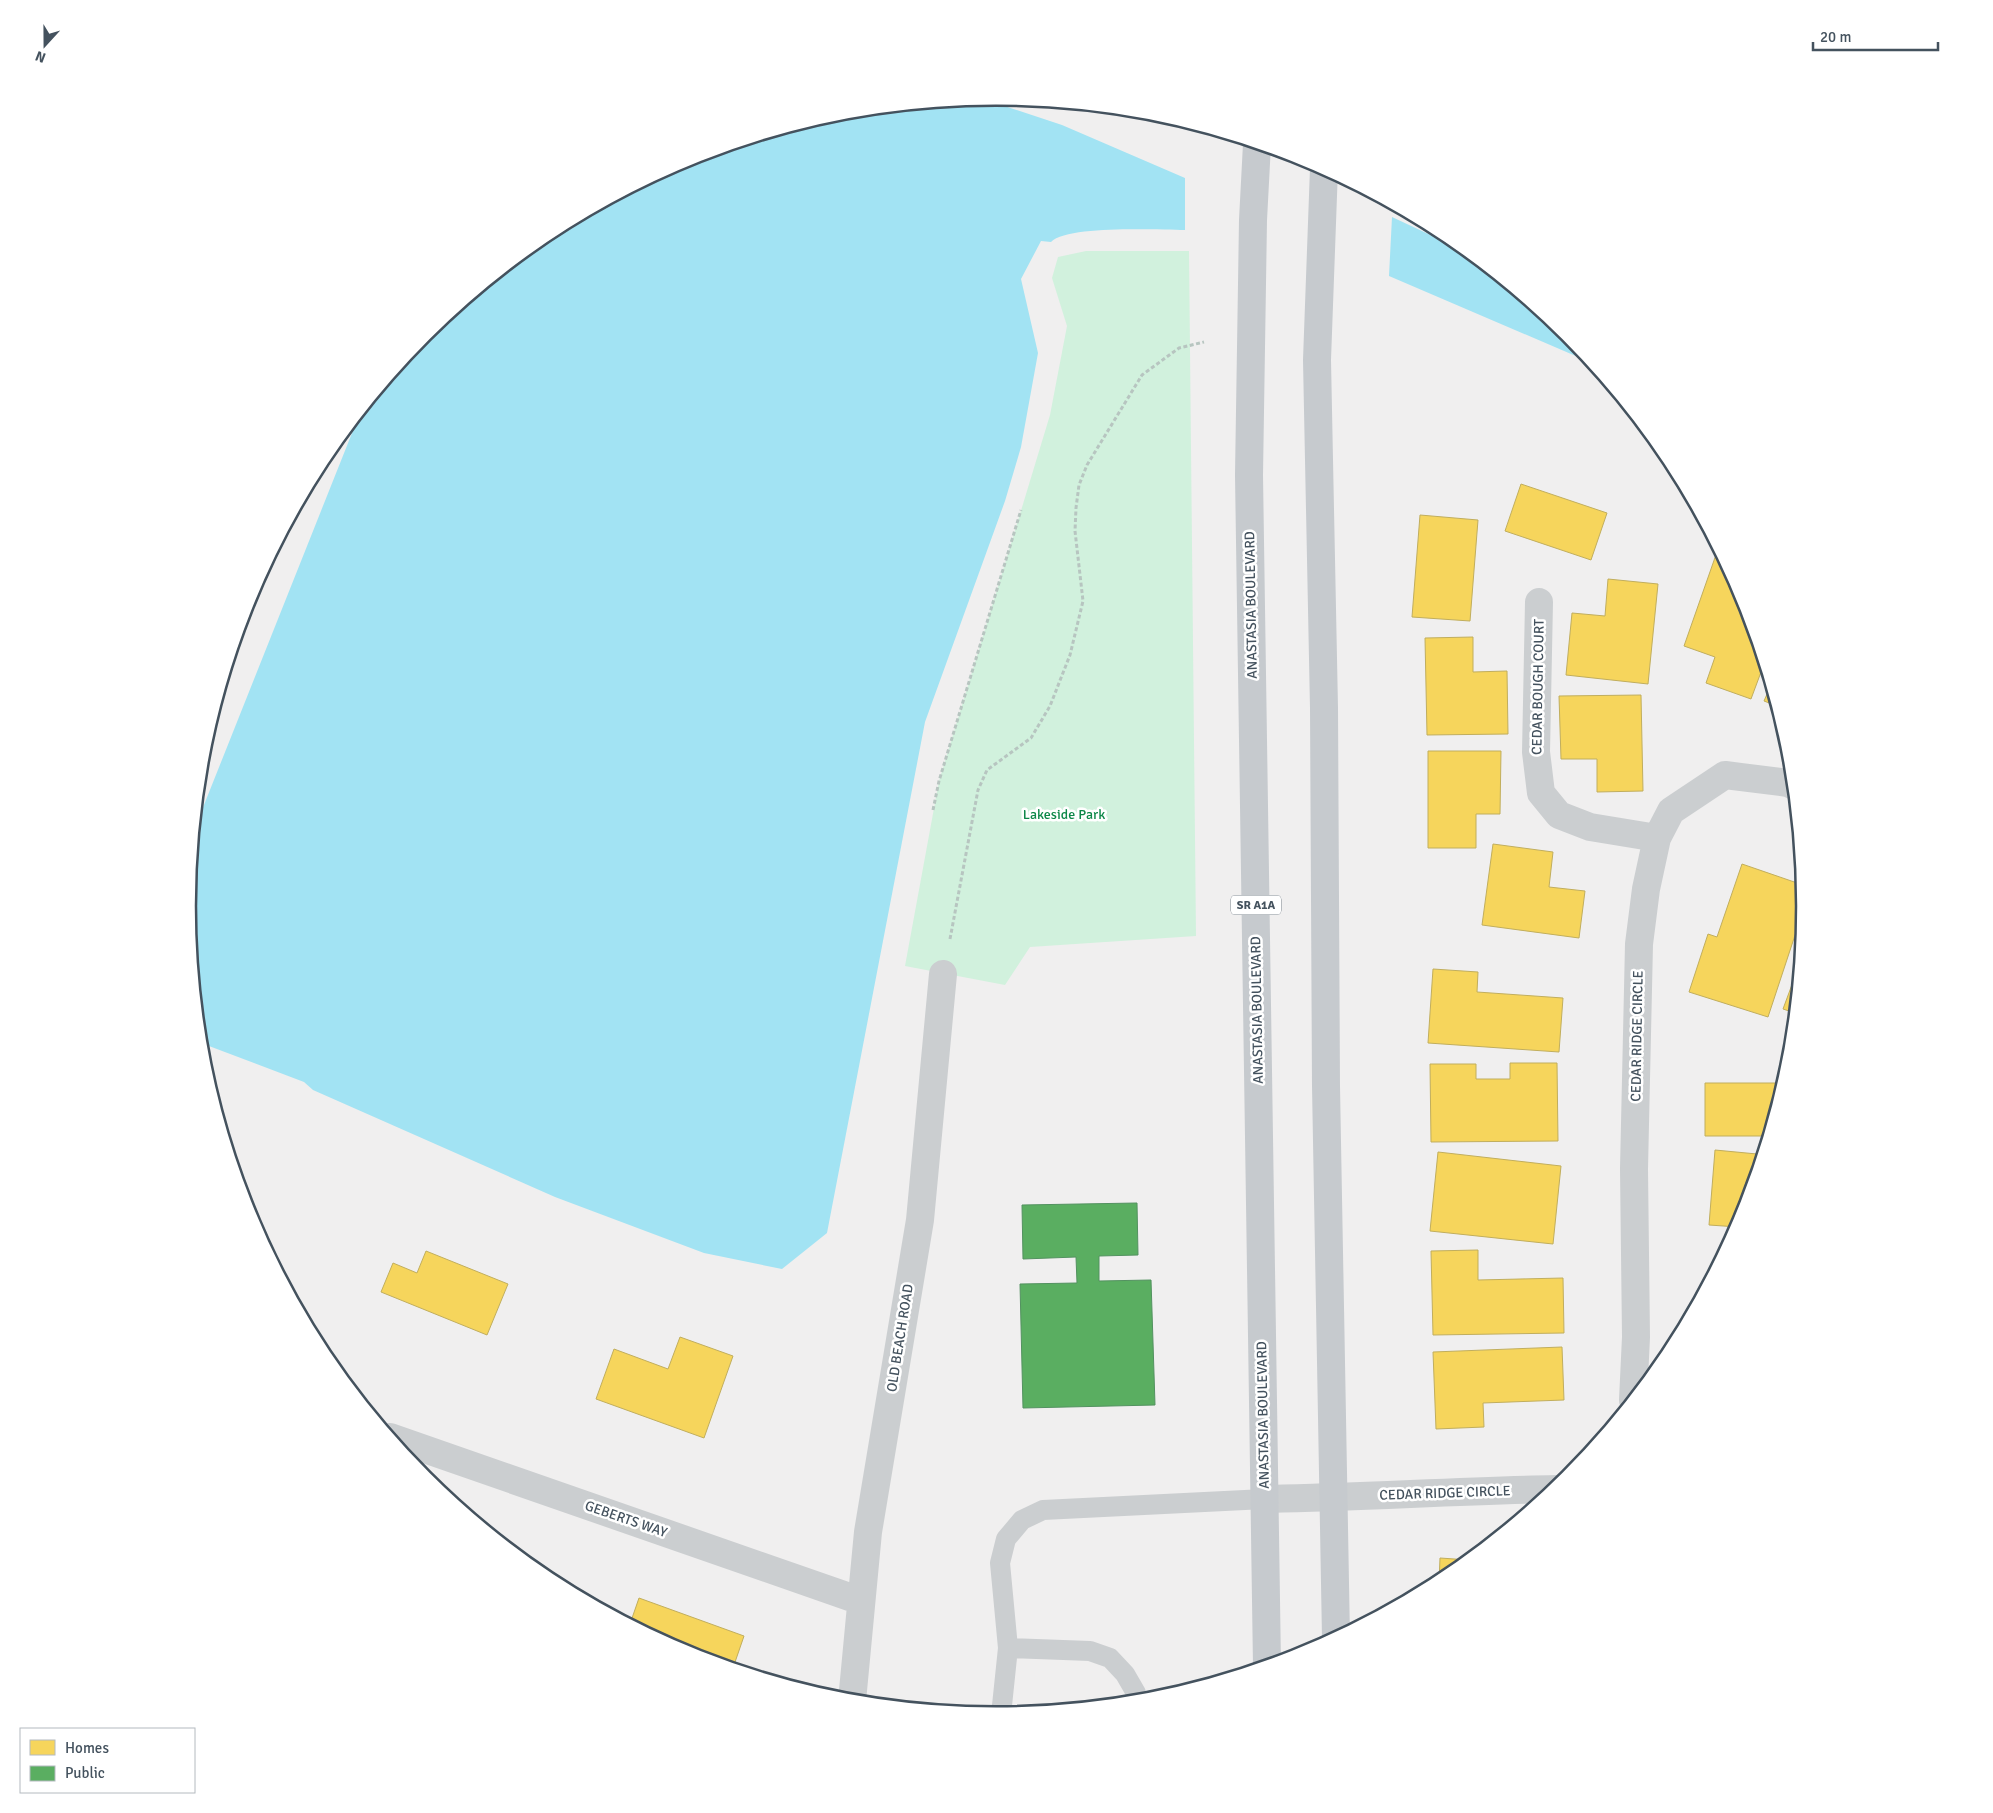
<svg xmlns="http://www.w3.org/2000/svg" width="1993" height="1813" font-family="Signika,sans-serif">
  <rect width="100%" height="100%" fill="#f0efef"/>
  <path fill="#d1f1dd" d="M1086 251H1189L1196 936 1030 947 1005 985 905 966 939 781 1050 415 1067 326 1052 278 1058 257Z"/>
  <path fill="#a2e3f3" d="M983 99 1062 125 1185 178V230C1158 230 1068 225 1051 242L1041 241 1021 279 1038 353 1021 447 1005 501 925 722 827 1233 782 1269 704 1253 555 1197 313 1090 304 1082 201 1043 188 906 196 825 360 413 425 334 547 234 687 159 839 113Z
    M1392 217 1469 253 1569 335 1592 363 1389 276Z"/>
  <path fill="#f6d55c" stroke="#c1ae5d" d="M1521 484 1607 513 1591 560 1505 531Z
    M1420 515 1478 520 1470 621 1412 617Z
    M1718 549 1744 597 1764 664 1751 699 1706 683 1715 657 1684 646Z
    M1608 579 1658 584 1648 684 1566 675 1572 613 1605 616Z
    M1473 637V672L1507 671 1508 734 1427 735 1425 638Z
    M1771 685 1777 706 1764 701Z
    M1641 695 1643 791 1597 792V759H1561L1559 696Z
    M1428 751H1501L1500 814H1476V848H1428Z
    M1493 844 1553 852 1549 887 1585 891 1579 938 1482 925Z
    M1742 864 1803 885 1805 905 1768 1017 1689 992 1708 934 1717 937Z
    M1800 963 1795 1013 1783 1009Z
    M1433 969 1478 972 1477 992 1563 998 1559 1052 1428 1043Z
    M1787 1055H1791L1787 1074Z
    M1510 1063H1557L1558 1141 1431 1142 1430 1064H1476V1079H1510Z
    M1705 1083H1784L1768 1136H1705Z
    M1715 1150 1757 1154 1756 1166H1759L1744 1216 1738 1227 1709 1225Z
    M1438 1152 1561 1166 1553 1244 1430 1231Z
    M1478 1250V1280L1563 1278 1564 1333 1433 1335 1431 1251Z
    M426 1251 508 1284 487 1335 381 1292 393 1263 417 1273Z
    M680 1337 733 1356 704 1438 596 1399 614 1349 668 1369Z
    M1562 1347 1564 1400 1483 1403 1484 1427 1436 1429 1433 1352Z
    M1440 1558 1469 1560 1439 1583Z
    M639 1598 744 1636 733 1668 687 1654 630 1624Z"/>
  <path fill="#5aae61" stroke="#539260" d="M1137 1203 1138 1255 1099 1256V1281L1151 1280 1155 1405 1023 1408 1020 1284 1077 1283 1076 1257 1023 1259 1022 1205Z"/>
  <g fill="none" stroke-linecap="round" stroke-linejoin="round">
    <path stroke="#b7c5c0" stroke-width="3" stroke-dasharray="4 2.5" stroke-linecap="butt" d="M933 810 939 781 1021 510
      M950 939 978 790 987 770 1031 738 1050 706 1070 655 1083 601 1075 531 1076 508 1079 485 1087 465 1142 375 1179 348 1204 342"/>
    <path stroke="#cbced0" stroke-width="20" d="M1008 1648 1090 1651 1110 1658 1125 1674 1136 1693V1702
      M1001 1715 1008 1648 1000 1563 1006 1539 1022 1520 1043 1510 1265 1499"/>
    <path stroke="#cbced0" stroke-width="28" d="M1539 602 1536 752 1541 793 1559 815 1590 827 1657 838
      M1633 1400 1636 1337 1634 1169 1639 944 1646 889 1657 838 1671 811 1725 775 1788 783 1794 786
      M390 1437 861 1601
      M1265 1499C1362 1497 1459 1491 1556 1489
      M852 1701 868 1532 920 1220 943 974"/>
    <path stroke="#c6cace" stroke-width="28" d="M1257 144 1253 220 1249 475 1267 1666
      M1324 168 1317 360 1324 708 1326 1086 1336 1638"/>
  </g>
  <g text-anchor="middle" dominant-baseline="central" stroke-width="5" stroke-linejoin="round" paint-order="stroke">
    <rect fill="#fff" stroke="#7c868e" stroke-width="1" x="1231" y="895.5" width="50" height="19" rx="4"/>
    <g font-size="12" font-weight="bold" fill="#44525e">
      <text x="1256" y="905">SR A1A</text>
    </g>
    <g font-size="14" fill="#44525e" stroke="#fff">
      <text transform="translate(1251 605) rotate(-91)">ANASTASIA BOULEVARD</text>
      <text transform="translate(1538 687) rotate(-89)">CEDAR BOUGH COURT</text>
      <text transform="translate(1257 1010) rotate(-91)">ANASTASIA BOULEVARD</text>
      <text transform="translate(1637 1036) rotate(-89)">CEDAR RIDGE CIRCLE</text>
      <text transform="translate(900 1338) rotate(-81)">OLD BEACH ROAD</text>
      <text transform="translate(1263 1415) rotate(-91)">ANASTASIA BOULEVARD</text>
      <text transform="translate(1445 1493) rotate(-2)">CEDAR RIDGE CIRCLE</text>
      <text transform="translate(626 1519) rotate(19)">GEBERTS WAY</text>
    </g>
    <g font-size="14" fill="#0d8748" stroke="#fff">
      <text x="1064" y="814">Lakeside Park</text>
    </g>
  </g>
  <path d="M0 0H1993V1813H0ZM196 906a800 800 0 1 1 1600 0a800 800 0 1 1-1600 0Z" fill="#fff" fill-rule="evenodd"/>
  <path fill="none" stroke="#44525e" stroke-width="2.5" d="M196 906a800 800 0 1 1 1600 0a800 800 0 1 1-1600 0Z"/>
  <rect x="20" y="1728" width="175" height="65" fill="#ffffff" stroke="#b4babf"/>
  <rect x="30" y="1740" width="25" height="15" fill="#f6d55c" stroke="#b4babf"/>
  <text x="65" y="1753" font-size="15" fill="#44525e">Homes</text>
  <rect x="30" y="1766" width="25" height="15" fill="#5aae61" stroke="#b4babf"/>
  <text x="65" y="1778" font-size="15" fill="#44525e">Public</text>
  <g transform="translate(45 45) rotate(201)" stroke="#ffffff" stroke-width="4" paint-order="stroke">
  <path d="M0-4L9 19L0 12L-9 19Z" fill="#44525e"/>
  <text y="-8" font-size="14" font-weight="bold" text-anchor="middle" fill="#44525e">N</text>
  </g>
  <path d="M1813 42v8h125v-8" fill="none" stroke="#44525e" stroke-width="2.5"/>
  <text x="1820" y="42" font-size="15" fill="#44525e" stroke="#ffffff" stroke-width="4" paint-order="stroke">20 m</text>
</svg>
